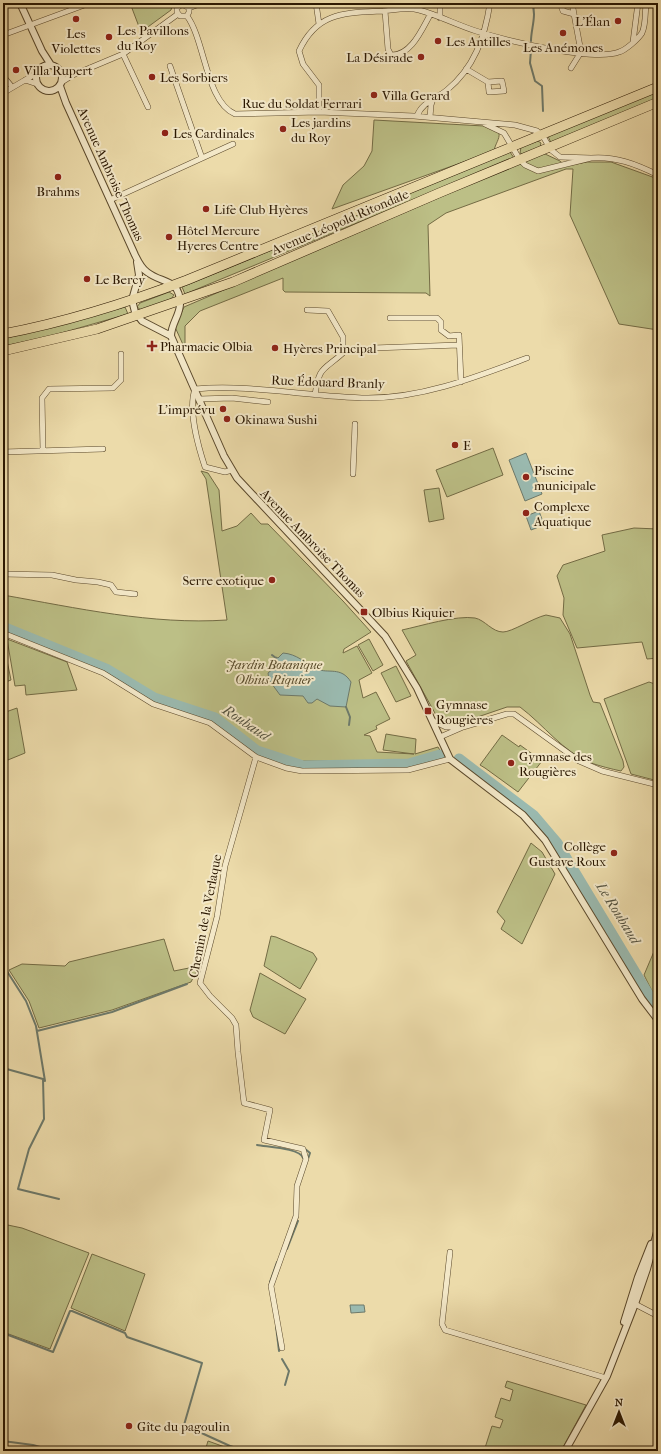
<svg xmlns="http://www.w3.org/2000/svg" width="661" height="1454" font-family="'IM FELL French Canon',serif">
  <rect width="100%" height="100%" fill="#ecdbaa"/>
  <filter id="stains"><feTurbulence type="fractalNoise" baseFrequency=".005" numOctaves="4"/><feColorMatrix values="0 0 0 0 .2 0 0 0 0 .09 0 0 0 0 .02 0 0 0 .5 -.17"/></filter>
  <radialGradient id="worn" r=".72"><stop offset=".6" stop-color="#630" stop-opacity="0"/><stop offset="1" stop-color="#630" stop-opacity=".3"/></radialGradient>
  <path fill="#bcbf86" stroke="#736b44" d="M130 3H173L171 10 141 32Z
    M658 90V98L551 143 548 136Z
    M374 120 484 126 499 133C500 139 495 144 494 151L332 209 343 185 364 166 372 151Z
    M538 141 541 143 540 147 522 154 520 153 521 147Z
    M510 152 514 158 185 294 182 287Z
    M543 153 560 161 566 166 587 162H611L658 179V330L619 324 570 215 573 169H566L446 213 428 225 430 296 426 293 285 292 283 290V278L200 311 185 326V349L175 327 184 307Z
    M169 292 174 295 171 299 141 310 137 307 140 303Z
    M125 307 128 314 47 337 3 346V339Z
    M493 448 503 475 447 497 436 470Z
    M201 471 208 473 219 490 222 531 237 526 251 513 261 524H268L343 601 371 632 344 649 343 653 357 646 372 673 359 680 363 698 376 692 390 719 376 726 377 729 364 735 370 736 377 752 414 754 383 750 386 734 416 739 415 754 438 747 441 752 404 761H300L260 748 219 718 208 712 155 695 107 665 3 623V616L5 615 7 603 4 601 3 595C77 608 152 625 227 620L206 479Z
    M439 488 444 519 429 522 424 490Z
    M634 528 658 529V658L647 659 642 642 577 648 563 615 564 598 557 576 563 565 605 551 602 535Z
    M546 615 560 618 570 634 590 695 593 702 600 703 623 761 624 767 621 771C611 769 600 766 591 763 563 752 544 725 520 707H507L457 724C449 724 442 722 436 715L406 661 416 655 402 630C421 626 456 615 475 618 485 620 492 632 503 632 512 632 533 618 546 615Z
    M7 639 67 662 77 690 26 695 25 685 15 686Z
    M369 639 383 665 373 671 358 645Z
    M3 641 11 680 3 683Z
    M396 666 411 696 396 702 381 673Z
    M649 682 658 685V781L631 774 604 699Z
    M17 708 25 753 3 762V713Z
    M502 735 519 747 520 745 542 761 518 792 485 768 480 765Z
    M531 843 542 852 555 874 522 944 501 929 505 921 497 912Z
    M271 936 276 937 313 953 317 959 300 989 264 966Z
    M164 939 174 971 199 966 191 982 112 1010 39 1028 29 1001 9 970 22 964 65 966 69 962Z
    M658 942V1003L644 975Z
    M260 973 306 999 285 1034 253 1017 250 1010Z
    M3 1224 22 1228 89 1253 50 1349 3 1332Z
    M92 1254 145 1274 125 1331 71 1308Z
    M507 1381 586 1405 561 1451H484L492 1426 500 1428 503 1420 495 1417 501 1398 510 1401 513 1390 505 1387Z
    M208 1441 236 1451H205Z"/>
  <path fill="#9abab0" stroke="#6d796a" d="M526 453 542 494 525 501 509 460Z
    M539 511 544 525 531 530 526 516Z
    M283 653C297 654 305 663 317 669 328 674 341 666 351 682L346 707 330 706 317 699 312 703H308L303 696 280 695 269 680 268 673 274 668 277 662 275 659 276 657 278 658Z
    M350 1305H364L365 1312 351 1313Z"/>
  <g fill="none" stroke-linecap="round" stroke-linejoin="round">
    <path stroke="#6d796a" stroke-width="2" d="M531 41C531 29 537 15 532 3
      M531 50 530 63 535 81 542 86 543 111
      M272 655 276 658
      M346 707 350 717 349 725
      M3 965 26 1001 36 1026 45 1081 43 1079 44 1119 29 1149 18 1189 59 1199
      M37 1031 112 1012 187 984
      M3 1068 43 1079
      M257 1145C267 1147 300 1148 303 1158
      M304 1148 310 1153 308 1159
      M287 1249 298 1221
      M270 1282 277 1262
      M276 1326 279 1351
      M3 1333 53 1352 70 1311H72L125 1333 127 1337 202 1363 184 1425 230 1446 246 1451
      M282 1359 289 1371 285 1385
      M3 1441 33 1445 54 1451"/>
    <path stroke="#9abab0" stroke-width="11" d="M3 627 106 669 154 698 215 718 257 751 303 766 409 764 440 755
      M459 759 534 816 557 843 648 994 658 1007"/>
    <defs>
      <path id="minor" d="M316 3 319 24
        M440 3V18
        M560 3 563 11 574 14
        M182 4 177 8V12L180 16H187
        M182 4 189 8V12L187 16
        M189 8 202 3
        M385 11 388 49 391 55C411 56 422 29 430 15
        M187 16C205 40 206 102 235 114L319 112 414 116 515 125 537 131 544 138 551 150 560 157 591 158
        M3 35 90 3
        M633 42 638 3
        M123 54 148 107
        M170 66 202 158
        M571 68 581 52 572 3
        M466 69 488 82 489 92 504 91 502 81 488 82
        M62 73 73 75
        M3 76 12 87
        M25 80 37 84
        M62 82 73 75 123 54 178 14
        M3 93 37 73
        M319 112V85L303 64 299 51C317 12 344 13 383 11 394 10 408 7 419 10 438 15 457 25 476 31 504 40 594 62 619 52 626 50 638 39 642 33 646 25 645 12 646 3
        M417 116C422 102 436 99 447 90 474 68 485 37 490 3
        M430 117 431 105 433 99
        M485 124 504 133 520 160 525 165 538 171 591 158C615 156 636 164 658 175
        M110 200 233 144
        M3 271 5 278
        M307 310 328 311 343 337V353C323 371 319 366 315 395
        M390 318H437L441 322V330L449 336 459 335 461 382
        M373 348 459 345
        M199 399 232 398 268 402
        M43 451 42 398 49 389 113 388 121 380V354
        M3 452 103 449
        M232 470 225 472 205 467C198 446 188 409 195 389 252 384 310 397 368 398 423 398 476 377 527 358
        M353 474 355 424
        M3 574 52 575 76 580 98 582 111 585 116 592 135 594
        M3 633 103 673 153 704 210 723 256 757 286 768 302 771 408 770 450 759
        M433 721 446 727H460
        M440 737 463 727 507 714H514L579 761 602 771 658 785
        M256 757 225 866 217 917 200 983 210 996 232 1018 236 1025 238 1052 244 1103 270 1110 264 1140 303 1149 306 1159 297 1186 296 1216 271 1286 282 1348
        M450 1252 442 1324 445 1330 606 1378
        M633 1303 658 1316"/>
      <path id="tertiary" d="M20 3 42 51 51 65
        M36 78a13 13 0 1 1 26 0a13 13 0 1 1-26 0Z
        M60 86 66 103 135 255C138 261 141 268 147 272 162 284 180 278 180 304 180 315 171 324 171 336L224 456 237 478 385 636 417 688 450 759 523 815 545 840 642 999 658 1020
        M137 262 139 275 132 300 135 312 142 321 171 336
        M624 1322 638 1277 651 1244
        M565 1451 607 1376 635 1304 647 1269 657 1232"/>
      <path id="trunk" d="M3 334C66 322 127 303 187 280L658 87
        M3 351 97 329 233 282 439 193 658 102"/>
    </defs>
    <use href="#minor" stroke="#5a482b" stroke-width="6"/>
    <use href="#tertiary" stroke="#5a482b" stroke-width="8"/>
    <use href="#trunk" stroke="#2a1701" stroke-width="10"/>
    <use href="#minor" stroke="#f3e8c8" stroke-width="5"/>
    <use href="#tertiary" stroke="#f3e8c8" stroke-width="6"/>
    <use href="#trunk" stroke="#ecdbaa" stroke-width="9"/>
  </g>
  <g fill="#8f2418" stroke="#f3e8c8" stroke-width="1.5">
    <circle cx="76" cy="19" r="4"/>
    <circle cx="618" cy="21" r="4"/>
    <circle cx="563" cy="33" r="4"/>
    <circle cx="109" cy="37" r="4"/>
    <circle cx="438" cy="41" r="4"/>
    <circle cx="421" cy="57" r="4"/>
    <circle cx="16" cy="70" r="4"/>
    <circle cx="152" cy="77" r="4"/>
    <circle cx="374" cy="95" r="4"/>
    <circle cx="283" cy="129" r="4"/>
    <circle cx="165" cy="133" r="4"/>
    <circle cx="58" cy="177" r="4"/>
    <circle cx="206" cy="209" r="4"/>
    <circle cx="169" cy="237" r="4"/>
    <circle cx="87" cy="279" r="4"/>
    <path d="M150 340h4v4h4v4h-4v4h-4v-4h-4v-4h4z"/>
    <circle cx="275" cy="348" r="4"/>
    <circle cx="223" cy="409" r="4"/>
    <circle cx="227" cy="419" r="4"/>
    <circle cx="455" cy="445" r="4"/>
    <circle cx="526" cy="477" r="4"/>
    <circle cx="526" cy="513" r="4"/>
    <circle cx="272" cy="580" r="4"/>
    <rect x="360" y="608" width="8" height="8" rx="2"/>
    <rect x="424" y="707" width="8" height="8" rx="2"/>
    <circle cx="511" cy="763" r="4"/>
    <circle cx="614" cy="853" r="4"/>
    <circle cx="129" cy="1426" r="4"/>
  </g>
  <g text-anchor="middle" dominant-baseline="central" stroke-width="4" stroke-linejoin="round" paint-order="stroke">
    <g font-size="13" fill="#2a1701" stroke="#f3e8c8" text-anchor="start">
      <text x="610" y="21" text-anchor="end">L'Élan</text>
      <text x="117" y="30">Les Pavillons<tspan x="117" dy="15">du Roy</tspan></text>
      <text x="76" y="33" text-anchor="middle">Les<tspan x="76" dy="15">Violettes</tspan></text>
      <text x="446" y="41">Les Antilles</text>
      <text x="563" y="47" text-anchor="middle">Les Anémones</text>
      <text x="413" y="57" text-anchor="end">La Désirade</text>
      <text x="24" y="70">Villa Rupert</text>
      <text x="160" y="77">Les Sorbiers</text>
      <text x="382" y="95">Villa Gerard</text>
      <text x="291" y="122">Les jardins<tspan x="291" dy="15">du Roy</tspan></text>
      <text x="173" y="133">Les Cardinales</text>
      <text x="58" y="191" text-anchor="middle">Brahms</text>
      <text x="214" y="209">Life Club Hyères</text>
      <text x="177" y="230">Hôtel Mercure<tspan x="177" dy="15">Hyeres Centre</tspan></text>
      <text x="95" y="279">Le Bercy</text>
      <text x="160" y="346">Pharmacie Olbia</text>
      <text x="283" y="348">Hyères Principal</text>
      <text x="215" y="409" text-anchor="end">L'imprévu</text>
      <text x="235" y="419">Okinawa Sushi</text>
      <text x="463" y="445">E</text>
      <text x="534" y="470">Piscine<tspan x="534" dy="15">municipale</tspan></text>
      <text x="534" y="506">Complexe<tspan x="534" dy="15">Aquatique</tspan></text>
      <text x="264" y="580" text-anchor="end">Serre exotique</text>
      <text x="372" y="612">Olbius Riquier</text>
      <text x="436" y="704">Gymnase<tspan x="436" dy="15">Rougières</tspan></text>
      <text x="519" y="756">Gymnase des<tspan x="519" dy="15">Rougières</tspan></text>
      <text x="606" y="846" text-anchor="end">Collège<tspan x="606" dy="15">Gustave Roux</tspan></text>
      <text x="137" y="1426">Gîte du pagoulin</text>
    </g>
    <g font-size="13" fill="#2a1701" stroke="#f3e8c8">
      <text x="302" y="103">Rue du Soldat Ferrari</text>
      <text transform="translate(111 174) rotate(66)">Avenue Ambroise Thomas</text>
      <text transform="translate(340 222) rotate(-23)">Avenue Léopold Ritondale</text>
      <text transform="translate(328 382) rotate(2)">Rue Édouard Branly</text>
      <text transform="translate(313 543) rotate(46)">Avenue Ambroise Thomas</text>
      <text transform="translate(205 916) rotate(-79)">Chemin de la Verlaque</text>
    </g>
    <g font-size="13" font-style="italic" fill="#564929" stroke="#f3e8c8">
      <text x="274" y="664">Jardin Botanique<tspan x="274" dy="15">Olbius Riquier</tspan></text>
    </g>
    <g font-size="14" font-style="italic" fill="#51503e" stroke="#f3e8c8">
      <text transform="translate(246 723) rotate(34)">Roubaud</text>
      <text transform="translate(618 913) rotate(58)">Le Roubaud</text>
    </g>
  </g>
  <rect width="661" height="1454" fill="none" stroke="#ecdbaa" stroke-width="16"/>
  <rect x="4" y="4" width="653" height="1446" fill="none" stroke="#2a1701" stroke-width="2"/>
  <rect x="8" y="8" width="645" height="1438" fill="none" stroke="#2a1701"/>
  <g transform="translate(619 1412)" stroke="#f3e8c8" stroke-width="3" paint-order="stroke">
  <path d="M0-3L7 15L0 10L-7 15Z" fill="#2a1701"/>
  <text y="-6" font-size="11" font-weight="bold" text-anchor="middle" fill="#2a1701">N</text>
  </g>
  <rect width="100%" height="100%" filter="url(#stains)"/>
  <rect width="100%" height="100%" fill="url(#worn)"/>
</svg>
